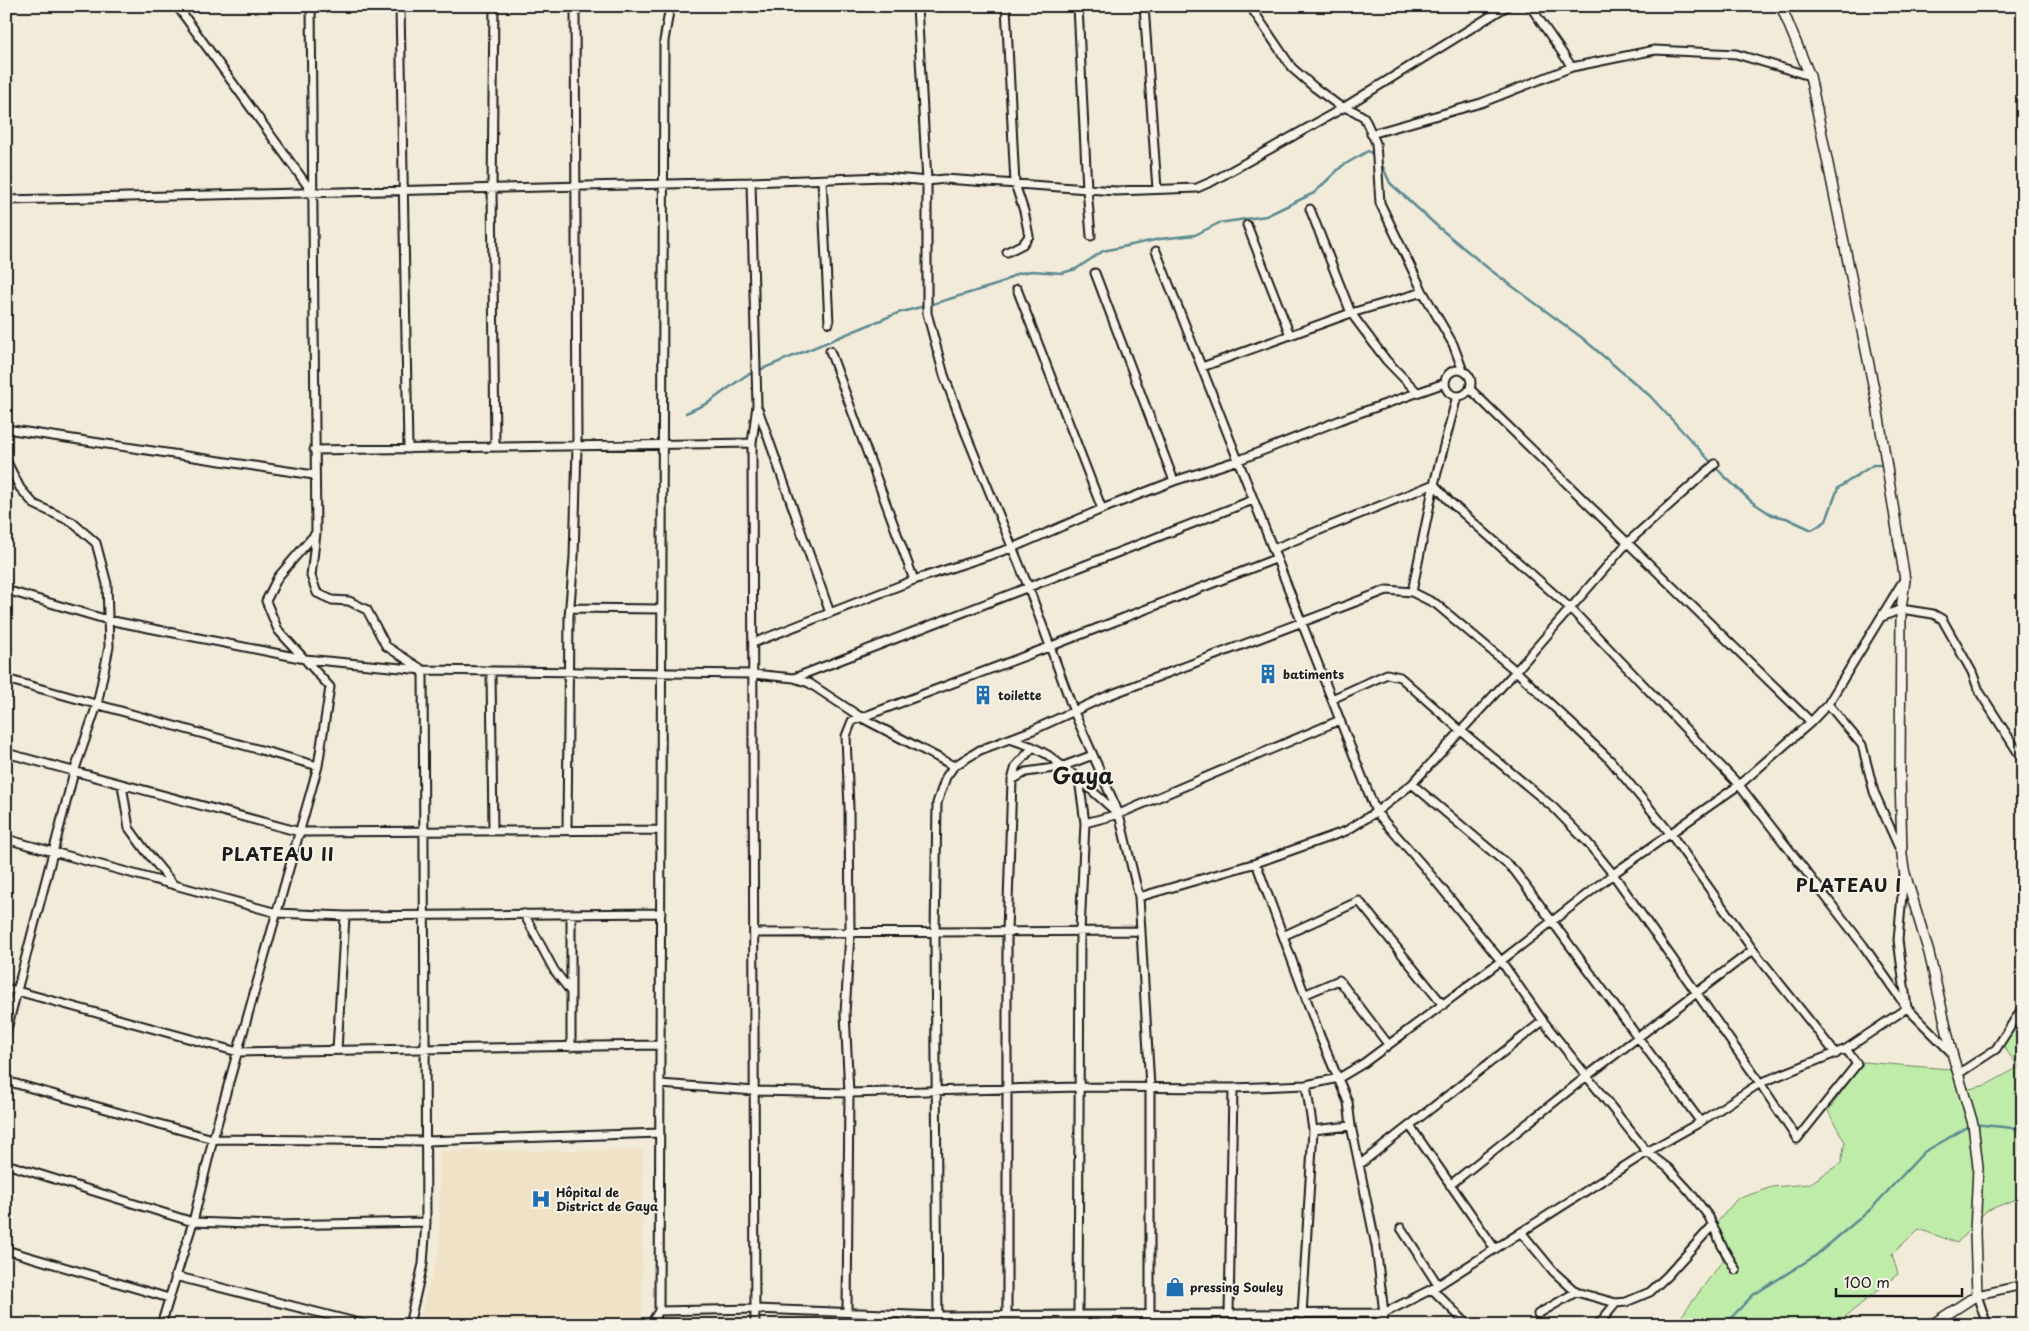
<svg xmlns="http://www.w3.org/2000/svg" width="2029" height="1331" font-family="'Playpen Sans',sans-serif">
  <rect width="100%" height="100%" fill="#f3ebd9"/>
  <filter id="ink" filterUnits="userSpaceOnUse"><feTurbulence type="fractalNoise" baseFrequency=".02" numOctaves="2"/><feDisplacementMap in="SourceGraphic" scale="10" xChannelSelector="R" yChannelSelector="G"/><feConvolveMatrix kernelMatrix="1 2 1 2 8 2 1 2 1" color-interpolation-filters="sRGB"/></filter>
  <g filter="url(#ink)">
    <path fill="#efe2c6" d="M643 1150 642 1318 638 1325H418L440 1247 439 1151Z"/>
    <path fill="#c0eca9" stroke="#6e8462" d="M2020 1012H2023V1196L1986 1211 1957 1243 1919 1229 1892 1254 1898 1274 1835 1325H1675L1723 1260 1713 1227 1737 1199 1772 1187 1809 1184 1841 1163 1845 1142 1828 1111 1863 1062 1949 1069 1969 1089 1986 1085 2019 1067 2003 1046Z"/>
    <g fill="none" stroke-linecap="round" stroke-linejoin="round">
      <path stroke="#5a8a92" stroke-width="2.5" d="M1379 158 1390 183 1437 226 1489 269 1581 337 1650 396 1721 473 1752 502 1772 515 1786 518 1812 530 1826 521 1838 488 1873 465H1880
        M686 413 708 403 745 376 898 313 936 303 999 284 1016 274 1031 271 1062 273 1076 269 1103 251 1160 239 1195 235 1219 223 1266 216 1314 193 1342 166 1368 151 1374 155
        M1724 1325 1753 1295 1815 1256 1871 1209 1924 1152 1973 1124 2023 1129"/>
      <defs>
        <path id="minor" d="M177 6 312 192
          M311 6 316 533 311 576 317 593 332 600 349 601 367 610 386 646 423 670 753 674 794 678 809 683 862 718 954 766
          M400 6 408 449
          M494 6 492 188 495 446
          M917 6 927 181V313L944 375 966 434 1028 586 1074 712 1119 814 1139 897 1150 1087V1325
          M1006 6 1015 184 1024 211 1029 236 1023 244 1007 252
          M1078 6 1087 189 1091 236
          M1144 6 1157 189
          M1250 6 1292 68 1314 87 1338 105 1354 111 1364 117 1376 143 1380 203 1423 292 1453 344 1463 371
          M1530 6 1572 67
          M1371 134 1481 103 1572 67 1655 50 1736 54 1810 76
          M822 180 829 323
          M751 182 757 405 752 443 755 1325
          M6 200 751 182 884 177 927 181 945 179 1116 191 1197 188 1213 181 1343 108 1507 6
          M1310 209 1351 313 1386 360 1417 392
          M1247 225 1290 335
          M1156 251 1376 812 1425 868 1501 961 1543 1021 1647 1152 1668 1168 1690 1192 1709 1217 1722 1246 1736 1270
          M1095 273 1174 481
          M1017 289 1102 509
          M830 351 914 580
          M1202 367 1351 313 1423 292
          M1445 383a13 13 0 1 1 26 0a13 13 0 1 1-26 0Z
          M1470 389 1811 722
          M758 409 830 613
          M6 429 314 475
          M314 450 752 443
          M6 460 20 488 34 504 72 522 96 543 107 584 109 647 97 705 74 772 6 1033
          M1273 549 1434 484 1449 501 1570 608 1739 785 1863 945 1907 1008 1952 1053
          M6 590 108 620 305 659 423 670 426 1222 423 1264 409 1325
          M1412 592 1434 484 1457 396
          M570 608 662 609
          M1882 617 1901 609 1933 614 1942 619 1972 672 1979 691 2023 760
          M753 643 914 580 1012 548 1102 509 1174 481 1239 460 1348 417 1445 383
          M491 671 493 831
          M794 678 1253 500
          M6 679 318 766
          M1332 699 1387 674 1400 677 1460 730 1554 808 1587 842 1613 874 1760 1083 1797 1139 1857 1064 1846 1049
          M1828 704 1862 745 1874 792 1901 852
          M1010 739 1033 747 1048 755 1079 779 1116 812
          M6 753 300 832 661 830
          M1012 780 1026 772 1061 767 1093 755
          M1412 784 1514 870 1700 1121
          M122 785 129 828 145 850 173 884
          M1085 823 1119 814 1340 720
          M567 830 569 617 574 557 577 446 575 6
          M6 839 277 913 345 916 661 913
          M1256 863 1320 1036 1348 1102 1351 1126 1376 1246 1384 1313 1383 1325
          M1139 897 1256 863 1346 831 1376 812 1412 784 1516 671 1628 542 1715 464
          M524 914 554 970 571 992
          M571 914V1047
          M755 933 1141 931
          M1283 936 1359 901 1443 1005
          M6 988 238 1052 660 1045
          M1306 994 1339 980 1388 1044
          M337 1050 345 916
          M1958 1074 1996 1049 2023 1007
          M6 1081 213 1139 426 1141 660 1133
          M660 1084 755 1091 849 1093 1079 1087 1233 1088 1306 1085
          M1410 1126 1495 1249
          M1313 1130 1351 1126
          M6 1164 193 1222 275 1225 426 1222
          M1359 1165 1543 1021
          M1450 1185 1587 1076 1753 950
          M1401 1228 1438 1285
          M1521 1232 1554 1272 1576 1292 1616 1303 1626 1302 1650 1292 1667 1276 1713 1225
          M6 1250 169 1298
          M175 1276 367 1325
          M1432 1289 1468 1325
          M659 1311 755 1309 937 1316 1384 1313 1432 1289 1647 1152 1697 1124 1760 1083 1846 1049 1907 1008 1898 940 1904 873
          M847 1312 849 1093 845 1013 850 934 849 808 846 736 852 721 1049 647 1275 559
          M1078 1314 1080 931 1085 823 1079 779
          M1229 1314 1233 1088
          M1538 1314 1576 1292
          M1007 1315V932L1012 780 1016 766 1033 747
          M1302 1315 1313 1130 1306 1085 1339 1078 1364 1063 1501 961 1613 874 1739 785 1811 722 1828 704 1903 581
          M161 1325 193 1222 213 1139 318 766 330 687 278 630 266 601 278 577 315 534
          M650 1325 659 1311 664 41 670 6
          M938 1325 935 933 937 803 946 777 954 766 980 750 1033 730 1107 696 1387 590 1412 592 1436 604 1516 671 1610 760 1670 833 1753 950 1836 1054
          M1598 1325 1616 1303
          M1987 1325 1977 1295 2023 1285"/>
        <path id="tertiary" d="M1781 6 1810 76 1876 399 1905 580 1901 609 1900 774 1902 855 1904 870 1929 953 1952 1053 1973 1124 1978 1167 1975 1232 1977 1295 1931 1325"/>
      </defs>
      <use href="#minor" stroke="#1c1c1c" stroke-width="11"/>
      <use href="#tertiary" stroke="#1c1c1c" stroke-width="12"/>
      <use href="#minor" stroke="#f7f3e8" stroke-width="7"/>
      <use href="#tertiary" stroke="#f7f3e8" stroke-width="9"/>
    </g>
  </g>
  <defs>
    <symbol id="building-bare" viewBox="-9 -9 18 18"><path d="M-4-6H4V6H1V3H-1V6H-4ZM-2.5-4.3h1.7v1.8h-1.7ZM.8-4.3h1.7v1.8H.8ZM-2.5-1h1.7V.8h-1.7ZM.8-1h1.7V.8H.8Z" fill="#1f6fb2" stroke="#f7f3e8" stroke-width="2.5" paint-order="stroke"/></symbol>
    <symbol id="hospital-bare" viewBox="-9 -9 18 18"><path d="M-5-5h3v3.5h4V-5h3V5h-3V1.5h-4V5h-3Z" fill="#1f6fb2" stroke="#f7f3e8" stroke-width="2.5" paint-order="stroke"/></symbol>
    <symbol id="shop-bare" viewBox="-9 -9 18 18"><path d="M-5-2.5h2.3a2.7 3.5 0 0 1 5.4 0H5L5.5 6h-11ZM-1.5-2.5h3a1.5 2.3 0 0 0-3 0Z" fill="#1f6fb2" stroke="#f7f3e8" stroke-width="2.5" paint-order="stroke"/></symbol>
  </defs>
  <g fill-rule="evenodd">
    <use href="#building-bare" x="1254" y="660" width="28" height="28"/>
    <use href="#building-bare" x="969" y="681" width="28" height="28"/>
    <use href="#hospital-bare" x="527" y="1185" width="28" height="28"/>
    <use href="#shop-bare" x="1161" y="1273" width="28" height="28"/>
  </g>
  <g text-anchor="middle" dominant-baseline="central" stroke-width="4" stroke-linejoin="round" paint-order="stroke">
    <g font-size="12" font-weight="bold" fill="#1c1c1c" stroke="#f7f3e8" text-anchor="start">
      <text x="1283" y="674">batiments</text>
      <text x="998" y="695">toilette</text>
      <text x="556" y="1192">Hôpital de<tspan x="556" dy="14">District de Gaya</tspan></text>
      <text x="1190" y="1287">pressing Souley</text>
    </g>
    <g font-size="18" font-weight="bold" letter-spacing="1" fill="#1c1c1c" stroke="#f7f3e8">
      <text x="278" y="853">PLATEAU II</text>
      <text x="1849" y="884">PLATEAU I</text>
    </g>
    <g font-size="22" font-weight="bold" fill="#1c1c1c" stroke="#f7f3e8">
      <text x="1083" y="774">Gaya</text>
    </g>
  </g>
  <rect width="2029" height="1331" fill="none" stroke="#f7f3e8" stroke-width="25"/>
  <rect x="12" y="12" width="2004" height="1306" fill="none" stroke="#1c1c1c" stroke-width="2" filter="url(#ink)"/>
  <path d="M1836 1288v8h126v-8" fill="none" stroke="#1c1c1c" stroke-width="2.5"/>
  <text x="1844" y="1288" font-size="15" fill="#1c1c1c" stroke="#f7f3e8" stroke-width="4" paint-order="stroke">100 m</text>
</svg>
